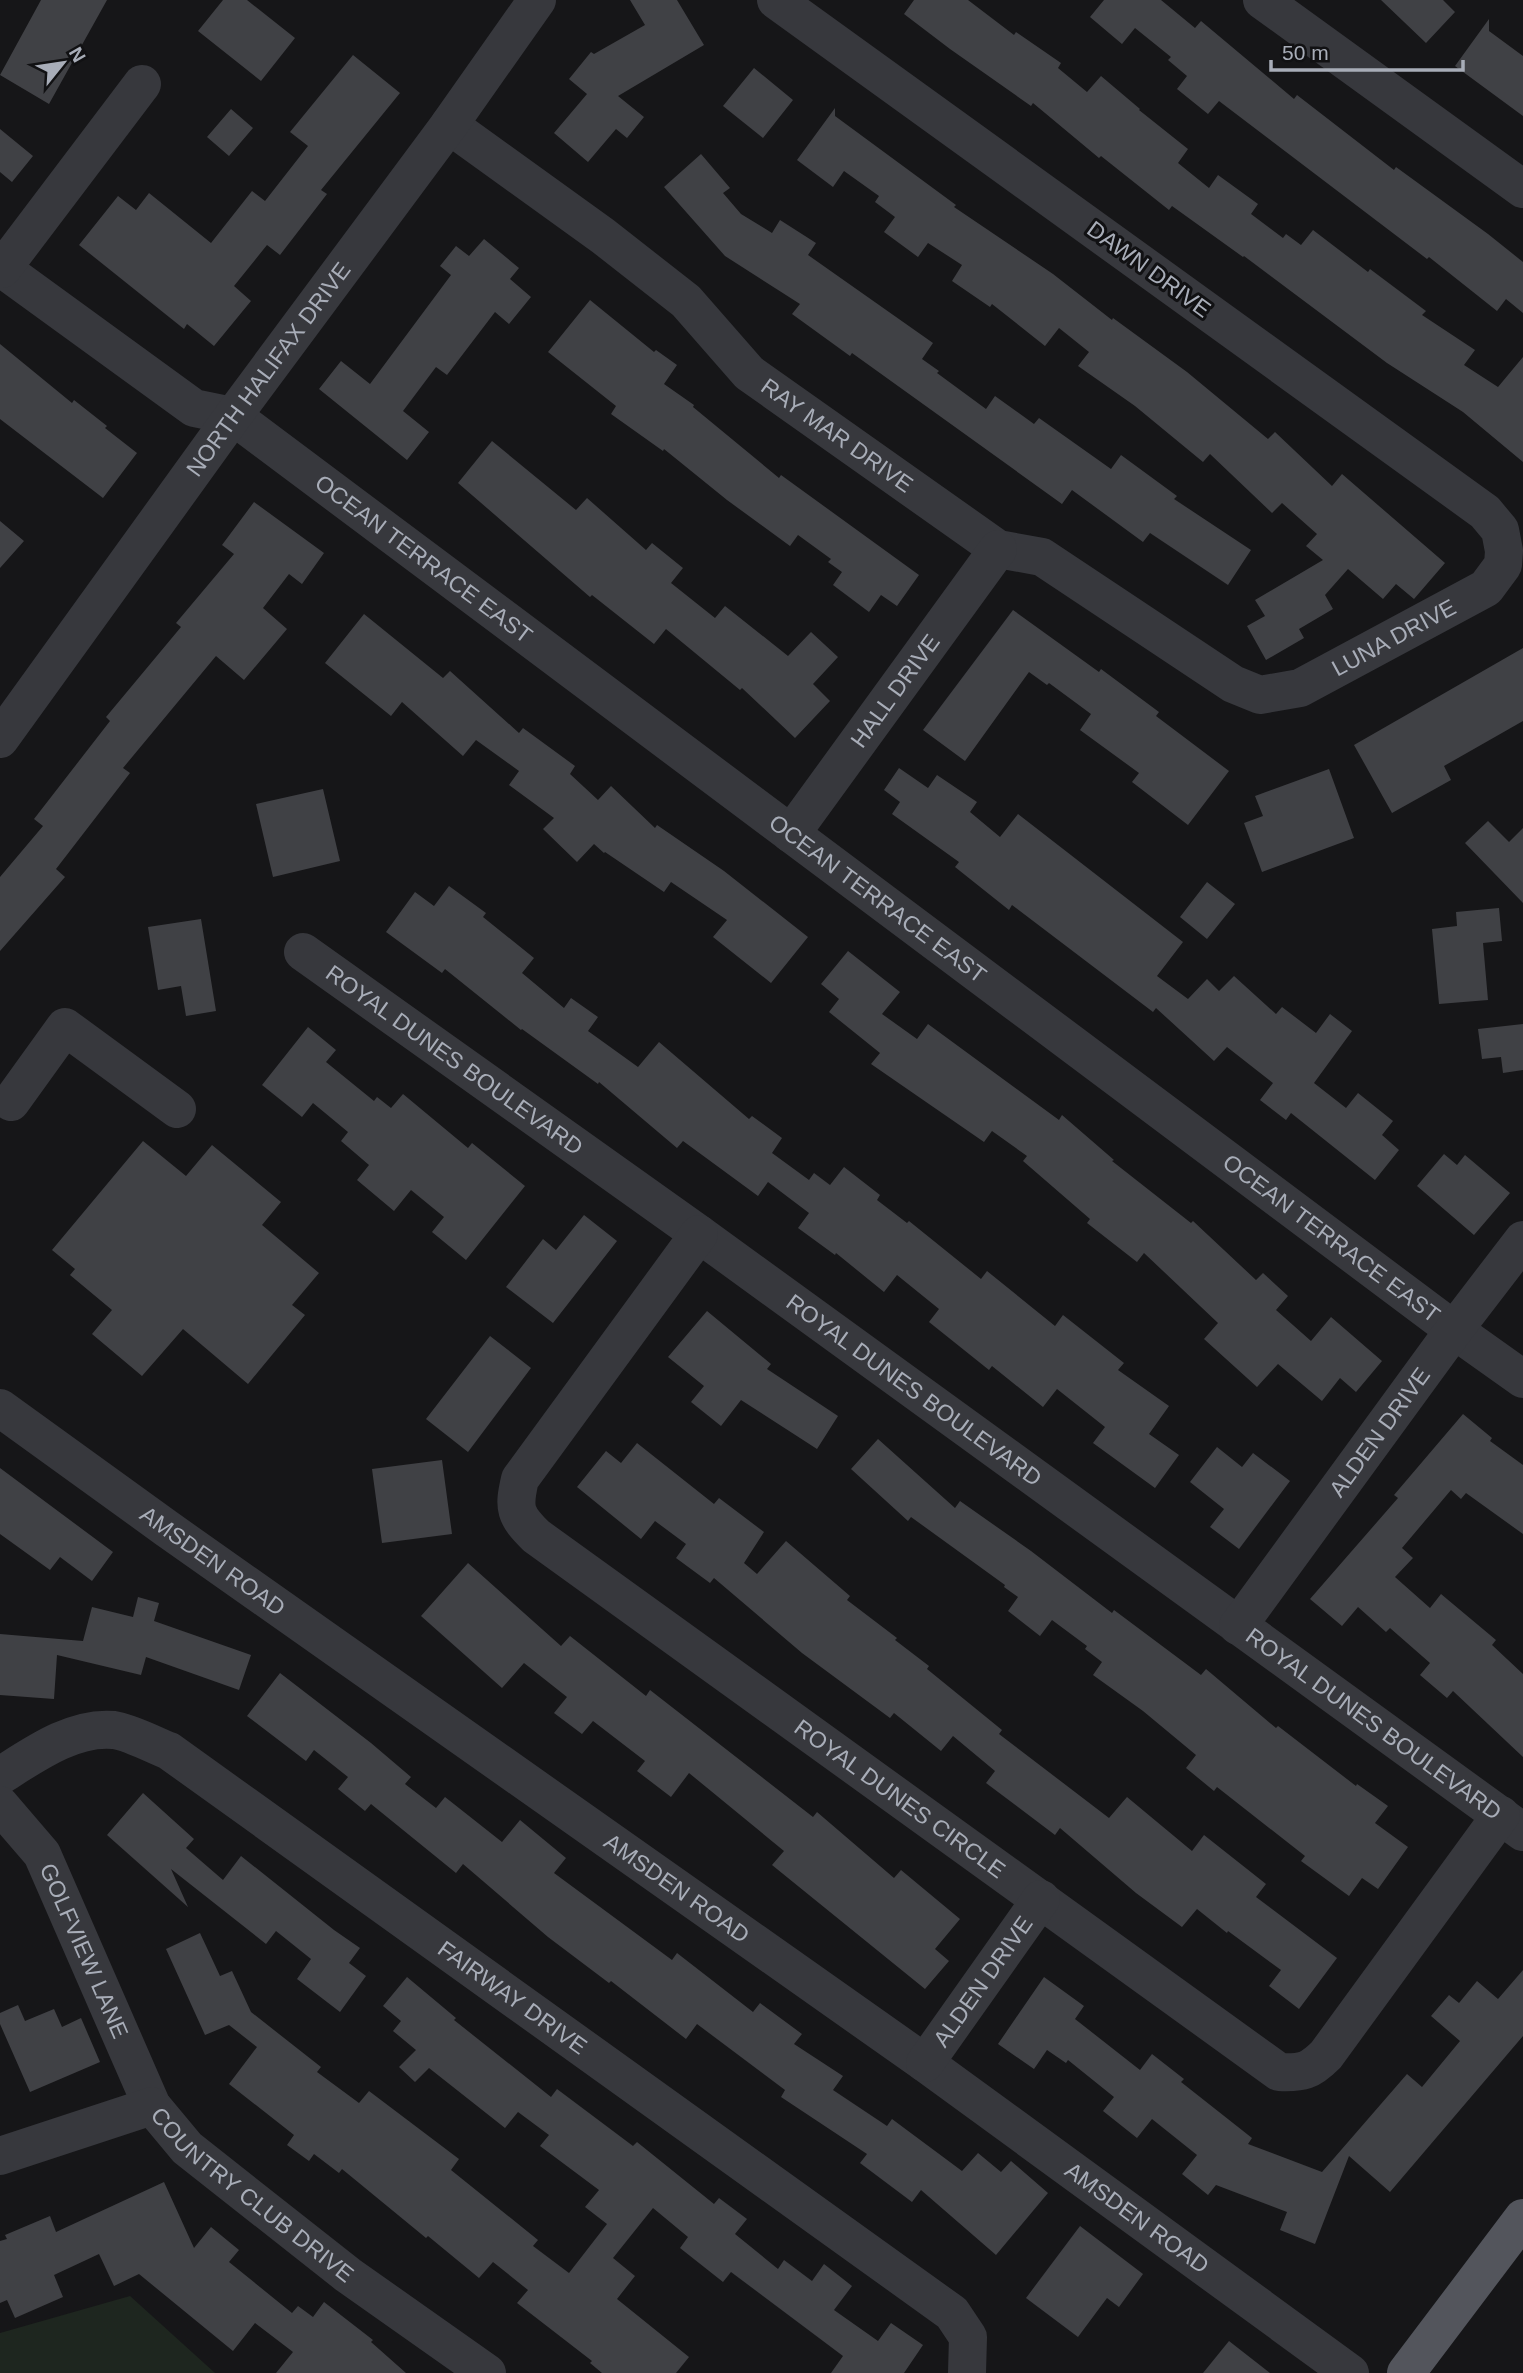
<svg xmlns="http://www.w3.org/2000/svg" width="1523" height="2373" font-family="Arial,sans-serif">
  <rect width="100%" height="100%" fill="#161618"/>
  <path fill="#1e261f" d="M130 2296 215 2373H0V2333Z"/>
  <path fill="#404145" d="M41 0H107L49 104 0 75Z
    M223 0H247L295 38 261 81 198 31Z
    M630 0H677L704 45 618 96 644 117 627 138 616 129 588 162 554 133 587 94 569 79 591 52 594 54 645 25Z
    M914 0H968L1014 35 1016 32 1061 63 1058 68 1087 92 1101 76 1140 109 1139 110 1188 149 1178 163 1209 188 1218 175 1258 204 1251 214 1283 238 1286 234 1301 245 1313 230 1368 272 1370 269 1426 311 1422 315 1475 350 1464 365 1498 387 1523 357V462L1463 412 1387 363 1244 256 1243 257 1172 206 1169 210 1101 156 1099 158 1033 103 1031 106 950 49 904 14Z
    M1104 0H1161L1195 28 1201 21 1294 99 1297 95 1394 170 1396 167 1488 234 1523 262V313L1506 299 1497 311 1429 257 1427 259 1219 101 1208 114 1177 89 1187 76 1168 60 1171 57 1135 28 1122 44 1090 17Z
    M1381 0H1443L1455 12 1426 43Z
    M1489 19V31L1523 56V116L1455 66Z
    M353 55 400 93 321 190 327 194 280 255 267 245 234 286 251 301 214 346 187 324 184 329 79 245 118 196 136 210 149 193 211 243 252 191 265 201 308 146 290 132Z
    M754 68 793 100 763 138 723 106Z
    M835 108V116L956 205 954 207 1053 274 1112 320 1113 318 1187 372 1268 439 1275 432 1332 486 1342 474 1445 563 1414 599 1396 584 1383 599 1348 569 1325 595 1333 609 1299 629 1304 638 1266 660 1247 626 1265 616 1255 600 1323 560 1306 546 1317 534 1282 503 1272 513 1210 454 1203 462 1135 406 1078 366 1089 352 1059 328 1045 346 992 304 990 307 952 281 962 265 928 243 918 257 884 232 895 217 875 202 879 196 844 171 833 187 797 160Z
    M231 109 253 128 229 156 207 137Z
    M0 129 33 156 12 182 0 172Z
    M701 154 730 188 723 193 741 214 772 233 780 220 816 243 808 255 933 343 922 359 939 371 937 373 986 409 995 396 1034 424 1039 418 1111 469 1121 455 1177 496 1174 499 1251 550 1228 585 1150 533 1143 542 1072 490 1062 504 852 353 850 356 792 314 800 304 725 256 664 187Z
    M484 239 519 268 510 279 531 297 509 324 495 312 447 375 436 367 403 411 429 432 407 460 319 389 341 361 370 384 451 275 440 266 456 246 469 256Z
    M590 300 654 352 656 350 677 365 664 384 694 405 693 407 779 478 781 475 919 575 897 606 881 595 869 612 833 585 842 572 828 562 831 559 798 535 790 546 727 500 664 449 663 451 611 414 616 406 548 352Z
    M0 344 72 403 74 400 107 426 105 428 137 453 103 498 0 419Z
    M492 441 576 510 587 498 646 550 652 543 683 568 671 583 715 618 725 606 788 656 811 632 838 657 813 684 830 701 795 738 742 688 740 690 666 629 654 644 592 595 590 597 458 483Z
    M254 502 324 553 302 584 289 574 263 608 287 629 244 680 216 656 123 768 130 773 56 869 65 877 0 951V877L43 826 34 819 110 721 106 717 181 627 176 623 234 554 222 545Z
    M0 521 24 541 0 568Z
    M1013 610 1099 672 1101 669 1159 712 1156 716 1229 771 1188 825 1132 782 1139 773 1080 730 1091 714 1049 683 1047 685 1029 672 965 761 923 730Z
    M364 614 443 678 450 671 519 733 523 728 575 766 570 774 598 800 611 786 655 828 657 825 724 871 808 937 771 983 713 937 727 920 671 882 664 892 605 852 604 853 594 844 577 862 543 829 554 818 509 785 519 771 476 740 463 756 402 702 391 716 325 663Z
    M1523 648V721L1444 766 1451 780 1392 813 1354 745Z
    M899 768 928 788 937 775 977 802 970 812 1000 837 1018 814 1183 942 1157 976 1188 999 1207 979 1219 991 1234 976 1276 1014 1282 1007 1316 1033 1330 1014 1352 1031 1314 1083 1346 1108 1358 1093 1393 1121 1382 1135 1399 1150 1375 1180 1291 1113 1286 1120 1260 1100 1273 1083 1227 1047 1214 1061 1156 1008 1153 1012 1012 905 1009 910 955 867 959 862 892 814 900 802 884 790Z
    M1329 769 1354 838 1262 872 1244 823 1263 816 1255 796Z
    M323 789 340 861 273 877 256 804Z
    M1488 821 1509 842 1523 828V903L1465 843Z
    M1207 882 1235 904 1207 939 1180 917Z
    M449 886 486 913 483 917 534 958 522 973 564 1008 571 998 598 1017 588 1031 638 1067 659 1042 749 1119 752 1116 782 1138 772 1153 809 1180 814 1173 830 1185 844 1167 880 1195 877 1200 907 1223 909 1221 981 1279 987 1271 1055 1326 1063 1315 1124 1363 1118 1370 1169 1406 1149 1434 1179 1455 1155 1488 1093 1443 1105 1427 1057 1389 1043 1407 992 1366 989 1370 929 1322 939 1309 897 1275 884 1292 836 1253 835 1255 798 1228 809 1213 768 1182 758 1196 683 1141 677 1148 599 1082 598 1084 522 1029 521 1030 445 969 442 973 386 932 415 892 434 906Z
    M1499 908 1502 941 1483 943 1488 1000 1439 1004 1432 929 1457 926 1456 912Z
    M201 919 216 1011 186 1016 181 986 158 990 148 927Z
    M848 951 900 992 882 1014 917 1039 928 1024 1059 1120 1062 1115 1114 1160 1112 1161 1191 1223 1193 1221 1256 1280 1263 1273 1288 1296 1276 1310 1311 1341 1331 1317 1382 1361 1356 1392 1340 1378 1322 1401 1278 1364 1257 1387 1204 1339 1218 1323 1144 1253 1137 1262 1087 1223 1090 1219 1023 1161 1027 1156 992 1131 984 1142 871 1064 880 1053 829 1012 839 999 821 984Z
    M1523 1024V1070L1503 1073 1501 1057 1482 1059 1478 1029Z
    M308 1027 336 1050 326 1062 374 1101 377 1097 391 1108 403 1094 468 1148 472 1143 525 1186 466 1260 432 1232 444 1217 411 1190 394 1211 357 1180 369 1165 341 1141 348 1132 313 1103 302 1117 262 1085Z
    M143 1141 186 1176 212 1145 281 1202 262 1225 319 1273 292 1305 305 1315 248 1384 183 1329 142 1376 92 1334 112 1310 70 1275 75 1269 52 1250Z
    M1444 1154 1457 1165 1465 1155 1510 1193 1474 1235 1417 1186Z
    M584 1215 617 1241 553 1323 506 1287 543 1239 556 1250Z
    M707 1311 771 1364 767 1369 838 1416 817 1449 741 1400 721 1426 691 1402 704 1386 668 1357Z
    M490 1336 531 1368 468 1452 426 1419Z
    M1463 1414 1492 1438 1490 1441 1523 1465V1534L1466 1493 1461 1499 1451 1490 1402 1548 1413 1558 1395 1577 1430 1608 1441 1594 1496 1640 1492 1645 1523 1674V1757L1453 1691 1447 1698 1420 1675 1430 1663 1390 1628 1386 1632 1358 1607 1342 1626 1310 1599 1398 1498 1394 1495Z
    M878 1439 955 1508 960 1501 1031 1551 1112 1613 1114 1610 1201 1675 1206 1669 1276 1728 1278 1726 1356 1786 1357 1784 1388 1806 1375 1823 1408 1847 1378 1889 1362 1878 1349 1896 1301 1861 1305 1856 1217 1787 1214 1791 1186 1768 1196 1755 1143 1711 1093 1675 1102 1662 1085 1649 1087 1646 1052 1620 1040 1636 1008 1611 1018 1597 1004 1587 1005 1585 911 1517 908 1521 851 1469Z
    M637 1443 714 1504 719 1498 764 1532 744 1563 757 1574 786 1541 850 1596 847 1600 897 1638 895 1640 929 1666 927 1669 1002 1730 999 1734 1109 1818 1127 1797 1192 1851 1204 1835 1266 1884 1256 1897 1337 1958 1299 2009 1269 1986 1281 1970 1228 1931 1227 1933 1197 1909 1182 1927 1136 1893 1060 1828 1055 1835 986 1783 995 1771 953 1736 941 1751 894 1713 890 1718 802 1653 714 1578 710 1583 676 1558 686 1544 655 1521 641 1539 577 1487 606 1451 621 1463Z
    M1217 1447 1242 1467 1253 1453 1290 1481 1239 1549 1210 1527 1224 1509 1190 1482Z
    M442 1460 452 1534 382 1543 372 1469Z
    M0 1468 113 1552 92 1581 60 1557 50 1570 0 1534Z
    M468 1563 561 1646 570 1636 646 1696 650 1690 813 1817 817 1812 894 1878 901 1870 960 1919 935 1949 949 1961 925 1989 772 1865 784 1851 689 1773 671 1797 637 1771 645 1761 593 1721 582 1734 554 1713 567 1697 524 1663 502 1688 421 1616Z
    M138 1597 159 1603 154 1621 251 1655 239 1690 146 1657 141 1675 57 1655 54 1699 0 1695V1634L83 1641 92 1607 133 1617Z
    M280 1673 371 1743 411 1777 405 1784 436 1808 445 1797 502 1842 520 1820 566 1858 554 1873 672 1960 677 1953 753 2012 760 2003 802 2034 794 2044 843 2076 833 2090 887 2126 892 2119 962 2171 978 2153 1001 2172 1011 2161 1048 2193 996 2255 921 2190 912 2202 860 2163 867 2154 781 2097 785 2090 697 2024 686 2039 611 1981 609 1983 548 1937 463 1864 456 1873 371 1804 365 1811 338 1789 348 1777 314 1750 306 1761 247 1716Z
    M143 1793 194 1839 186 1848 223 1880 241 1856 334 1930 360 1948 349 1963 366 1976 340 2012 297 1979 311 1959 276 1931 266 1944 171 1869 188 1907 107 1835Z
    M200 1933 220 1976 232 1971 251 2012 321 2067 317 2072 359 2103 369 2091 459 2159 451 2170 538 2240 533 2246 569 2273 607 2224 585 2207 599 2190 540 2146 549 2135 518 2112 505 2128 429 2068 415 2082 399 2067 416 2050 393 2031 401 2021 383 2006 407 1977 456 2018 454 2020 551 2097 557 2089 633 2146 637 2142 714 2204 719 2198 747 2219 735 2234 778 2269 784 2260 812 2281 824 2264 852 2286 834 2310 878 2341 891 2323 923 2345 904 2373H831L843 2356 731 2272 723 2282 680 2248 688 2237 653 2208 613 2258 635 2276 617 2299 689 2357 676 2373H602L590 2363 592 2361 517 2303 528 2290 493 2262 479 2278 428 2236 426 2238 342 2169 339 2173 314 2154 309 2161 287 2145 294 2135 229 2084 257 2047 229 2025 205 2035 166 1949Z
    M1523 1970V2036L1390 2192 1349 2156 1315 2244 1280 2230 1287 2212 1216 2185 1208 2195 1182 2174 1197 2155 1152 2119 1137 2138 1103 2111 1114 2097 1068 2060 1066 2063 1047 2050 1034 2069 998 2044 1044 1977 1084 2006 1075 2019 1140 2070 1152 2054 1184 2079 1181 2082 1252 2138 1248 2144 1322 2172 1407 2074 1422 2087 1460 2041 1431 2016 1449 1995 1459 2003 1477 1981 1498 1999Z
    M18 2005 25 2021 54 2009 62 2027 81 2018 100 2062 30 2092 0 2024V2013Z
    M164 2182 194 2248 211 2227 239 2250 229 2262 292 2313 298 2306 313 2317 324 2302 373 2340 371 2342 406 2373H276L293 2352 255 2323 233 2351 139 2274 114 2286 99 2254 54 2275 63 2297 15 2318 7 2300 0 2303V2241L7 2239 5 2235 50 2216 56 2232Z
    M1080 2226 1143 2274 1119 2307 1107 2298 1078 2337 1026 2298Z
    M1229 2341 1270 2373H1203Z"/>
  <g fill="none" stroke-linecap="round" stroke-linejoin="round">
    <g stroke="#37383d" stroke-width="38">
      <path d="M1262 0 1523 189"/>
      <path id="s1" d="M449 125 603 236 686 301 749 373 998 549 1042 557 1233 684 1260 695 1300 688 1486 588 1503 565 1504 551 1500 530 1485 512 776 0"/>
      <path id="s2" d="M0 267 194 408 233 416 1454 1330 1523 1379"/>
      <path d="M2 269 142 84"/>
      <path id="s3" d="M0 739 233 416 449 125 537 0"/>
      <path id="s4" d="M791 834 998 549"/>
      <path id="s5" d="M303 952 699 1234 1523 1832"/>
      <path d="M11 1102 65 1027 177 1109"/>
      <path id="s6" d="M699 1234 520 1479C513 1509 515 1515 536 1536L1279 2072C1303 2073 1310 2071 1326 2055L1501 1815"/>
      <path id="s7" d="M0 1408 166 1528 925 2063 1350 2373"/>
      <path id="s8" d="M1238 1626 1454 1330 1523 1240"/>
      <path id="s9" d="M0 1776C33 1755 73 1726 114 1730 129 1732 154 1745 169 1751L952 2313 968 2337 967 2373"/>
      <path id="s10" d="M0 1805 42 1854 152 2106 187 2148 348 2275 487 2373"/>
      <path id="s11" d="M925 2063 1041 1899"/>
      <path d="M0 2156 152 2106"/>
    </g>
    <path stroke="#53555c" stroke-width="38" d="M1406 2373 1523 2218"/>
  </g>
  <g text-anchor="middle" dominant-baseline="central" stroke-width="6" stroke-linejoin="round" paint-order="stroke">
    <g font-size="23" fill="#a8adb8" stroke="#111113">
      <text transform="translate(1149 269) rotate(36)">DAWN DRIVE</text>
      <text stroke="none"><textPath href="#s3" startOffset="457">NORTH HALIFAX DRIVE</textPath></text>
      <text stroke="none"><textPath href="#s1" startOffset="499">RAY MAR DRIVE</textPath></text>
      <text stroke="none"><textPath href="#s2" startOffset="518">OCEAN TERRACE EAST</textPath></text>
      <text stroke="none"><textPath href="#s1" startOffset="1146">LUNA DRIVE</textPath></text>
      <text stroke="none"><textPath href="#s4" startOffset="177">HALL DRIVE</textPath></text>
      <text stroke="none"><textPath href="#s2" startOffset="1085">OCEAN TERRACE EAST</textPath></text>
      <text stroke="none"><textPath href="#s5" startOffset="186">ROYAL DUNES BOULEVARD</textPath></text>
      <text stroke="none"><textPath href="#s2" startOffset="1652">OCEAN TERRACE EAST</textPath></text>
      <text stroke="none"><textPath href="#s5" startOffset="752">ROYAL DUNES BOULEVARD</textPath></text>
      <text stroke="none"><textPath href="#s8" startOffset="240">ALDEN DRIVE</textPath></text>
      <text stroke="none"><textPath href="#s7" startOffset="262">AMSDEN ROAD</textPath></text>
      <text stroke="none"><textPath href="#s5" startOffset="1320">ROYAL DUNES BOULEVARD</textPath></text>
      <text stroke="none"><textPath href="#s6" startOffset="816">ROYAL DUNES CIRCLE</textPath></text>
      <text stroke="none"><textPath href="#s7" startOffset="830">AMSDEN ROAD</textPath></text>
      <text stroke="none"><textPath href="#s10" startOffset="170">GOLFVIEW LANE</textPath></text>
      <text stroke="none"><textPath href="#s11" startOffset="100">ALDEN DRIVE</textPath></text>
      <text stroke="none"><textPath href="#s9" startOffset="607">FAIRWAY DRIVE</textPath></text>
      <text stroke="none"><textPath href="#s10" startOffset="474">COUNTRY CLUB DRIVE</textPath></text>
      <text stroke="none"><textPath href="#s7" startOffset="1396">AMSDEN ROAD</textPath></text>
    </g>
  </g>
  <g transform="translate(63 63) rotate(60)" stroke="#111113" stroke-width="5" paint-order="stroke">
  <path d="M0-5L12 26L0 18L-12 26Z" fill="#a8adb8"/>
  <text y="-10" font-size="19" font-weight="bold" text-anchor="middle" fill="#a8adb8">N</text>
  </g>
  <path d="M1271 60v10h192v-10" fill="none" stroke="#a8adb8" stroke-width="3.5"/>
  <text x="1282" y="60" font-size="21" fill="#a8adb8" stroke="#111113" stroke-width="5" paint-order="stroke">50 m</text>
</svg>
